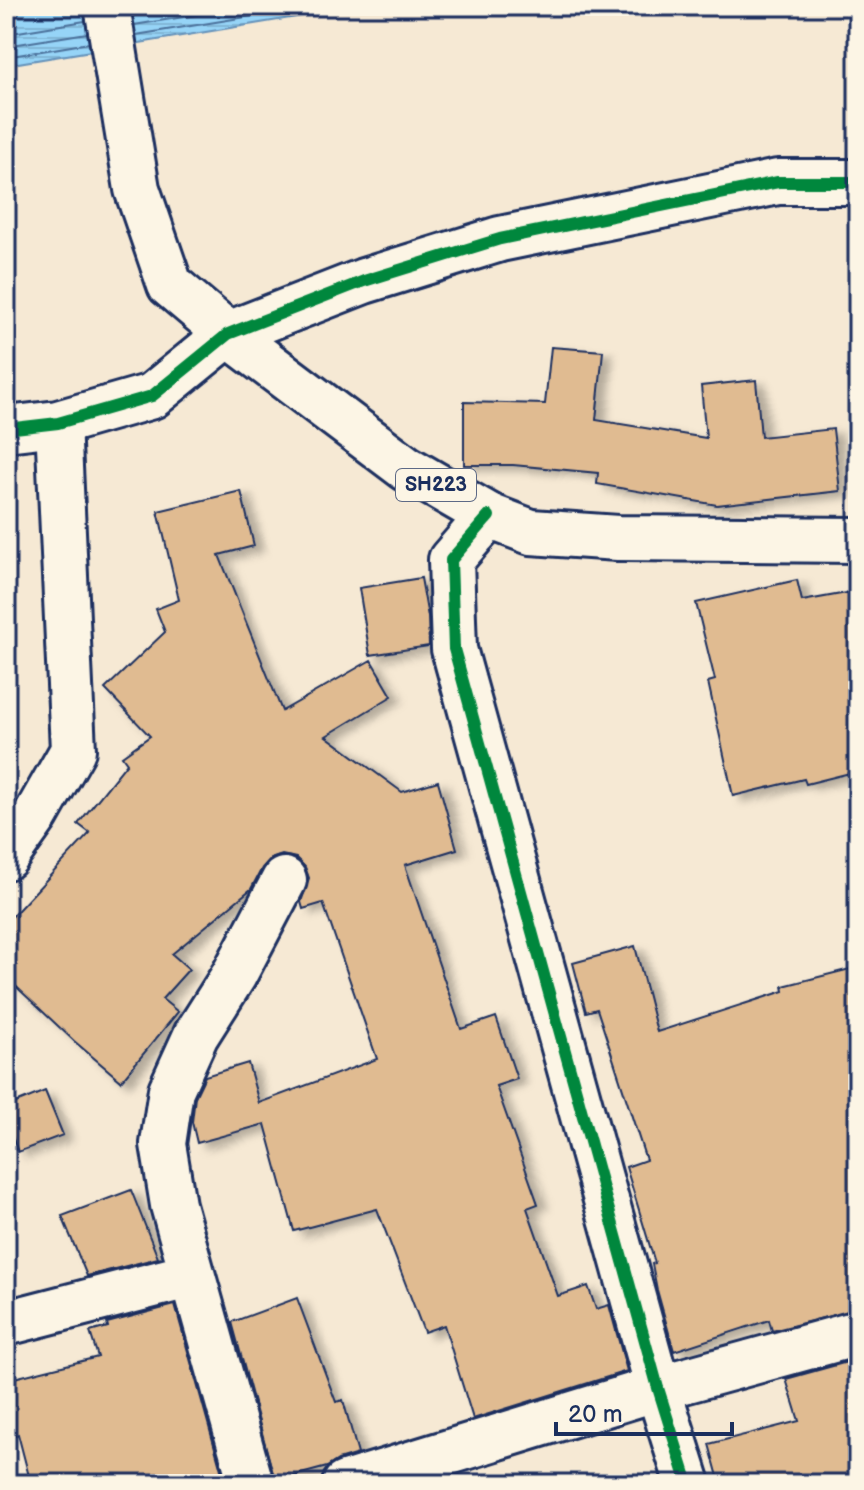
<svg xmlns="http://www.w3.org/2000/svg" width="864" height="1490" font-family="'Balsamiq Sans',sans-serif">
  <defs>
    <pattern id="water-rules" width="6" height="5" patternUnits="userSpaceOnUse" patternTransform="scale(2)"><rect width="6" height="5" fill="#96d4f7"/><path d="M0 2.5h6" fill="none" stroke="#81b6d6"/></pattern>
    <filter id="shadow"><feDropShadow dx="9" dy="5" stdDeviation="4" flood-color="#0004"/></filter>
  </defs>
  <rect width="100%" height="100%" fill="#f6e9d4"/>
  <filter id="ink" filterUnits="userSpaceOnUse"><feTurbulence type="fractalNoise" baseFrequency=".0125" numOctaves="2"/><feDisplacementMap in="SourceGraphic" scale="16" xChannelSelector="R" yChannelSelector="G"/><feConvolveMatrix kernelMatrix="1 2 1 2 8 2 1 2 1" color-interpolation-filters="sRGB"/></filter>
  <g filter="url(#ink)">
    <path fill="url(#water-rules)" stroke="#6592ba" stroke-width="2" d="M6 6H363L6 65Z"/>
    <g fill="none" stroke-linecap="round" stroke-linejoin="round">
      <path stroke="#4c719b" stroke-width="2" d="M134 25 252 6
        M6 34 85 21
        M136 35 313 6
        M6 46 87 33
        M6 57 89 43"/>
    </g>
    <path fill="#e0bb91" stroke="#1b2f5e" stroke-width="2" filter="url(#shadow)" d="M551 347 603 351 596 420 706 438 701 386 756 380 761 437 833 429 840 491 717 505 597 484 598 473 513 465H464V402L545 404Z
      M241 491 254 546 219 555 282 711 371 660 392 696 326 736 402 792 438 781 457 849 405 865 461 1029 496 1017 517 1079 496 1086 538 1204 527 1208 558 1296 588 1286 596 1309 609 1305 627 1371 473 1419 444 1325 424 1332 377 1209 294 1231 265 1124 197 1143 192 1122 195 1097 205 1076 248 1063 259 1103 377 1059 323 903 303 909 301 902 309 878 305 867 296 858 282 855 270 859 262 868 251 889 172 954 189 969 162 999 178 1012 121 1081 74 1041 6 977V923L90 833 78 824 127 763 122 756 150 736 105 689 165 632 156 609 179 600 158 511Z
      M421 578 428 617 429 646 370 655 359 588Z
      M797 580 802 601 858 591V771L806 784 804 779 733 796 708 682 715 680 696 603Z
      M635 946 657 1032 784 991 783 986 858 967V1309L772 1331 769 1320 674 1351 657 1290 652 1264 655 1263 626 1167 646 1160 597 1009 586 1012 573 963Z
      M45 1091 63 1135 18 1152 6 1120V1107Z
      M131 1190 158 1258 87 1276 62 1216Z
      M297 1298 336 1402 343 1400 358 1454 338 1460 327 1467 275 1481 232 1322Z
      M175 1305 225 1484H31L18 1434 13 1436 6 1407V1380L98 1357 90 1332 108 1327 107 1323Z
      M858 1359V1484H720L709 1444 799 1421 786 1379Z"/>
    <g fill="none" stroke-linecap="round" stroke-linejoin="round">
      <defs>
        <path id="minor" d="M6 429 58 423 152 396 228 334 364 281 500 239 778 182H858
          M489 516 451 560 454 649 658 1388 688 1484
          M6 857 36 815 73 750 58 423
          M6 1323 192 1275
          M251 1484 173 1205 163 1144 171 1090 196 1035 234 975 284 880
          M345 1484 658 1388 858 1333"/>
        <path id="major" d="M107 6 137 189 170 285 228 334 406 468 489 516 531 532 618 538 858 540"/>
      </defs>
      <use href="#minor" stroke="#1b2f5e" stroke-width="50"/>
      <use href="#major" stroke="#1b2f5e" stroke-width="50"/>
      <use href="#minor" stroke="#fcf5e5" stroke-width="44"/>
      <use href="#major" stroke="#fcf5e5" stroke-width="44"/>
      <defs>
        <path id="cycleway" d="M6 429 58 423 152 396 228 334 364 281 500 239 778 182H858
          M489 516 451 560 454 649 658 1388 688 1484"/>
      </defs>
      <use href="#cycleway" stroke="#fcf5e5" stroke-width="17"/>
      <use href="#cycleway" stroke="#00873e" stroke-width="12"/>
    </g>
  </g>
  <g text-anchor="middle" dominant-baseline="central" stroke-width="7" stroke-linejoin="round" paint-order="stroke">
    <rect fill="#fcf5e5" stroke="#5e6a86" stroke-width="2" x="396" y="469" width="80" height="32" rx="6"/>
    <g font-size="20" font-weight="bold" fill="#1b2f5e">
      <text x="436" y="485">SH223</text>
    </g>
  </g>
  <rect width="864" height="1490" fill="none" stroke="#fcf5e5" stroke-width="32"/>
  <rect x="16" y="16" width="832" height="1458" fill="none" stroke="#1b2f5e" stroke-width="3" filter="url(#ink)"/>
  <path d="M556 1422v12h176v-12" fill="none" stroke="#1b2f5e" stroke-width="4"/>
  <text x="568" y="1422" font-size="24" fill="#1b2f5e" stroke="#fcf5e5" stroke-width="6" paint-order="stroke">20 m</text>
</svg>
